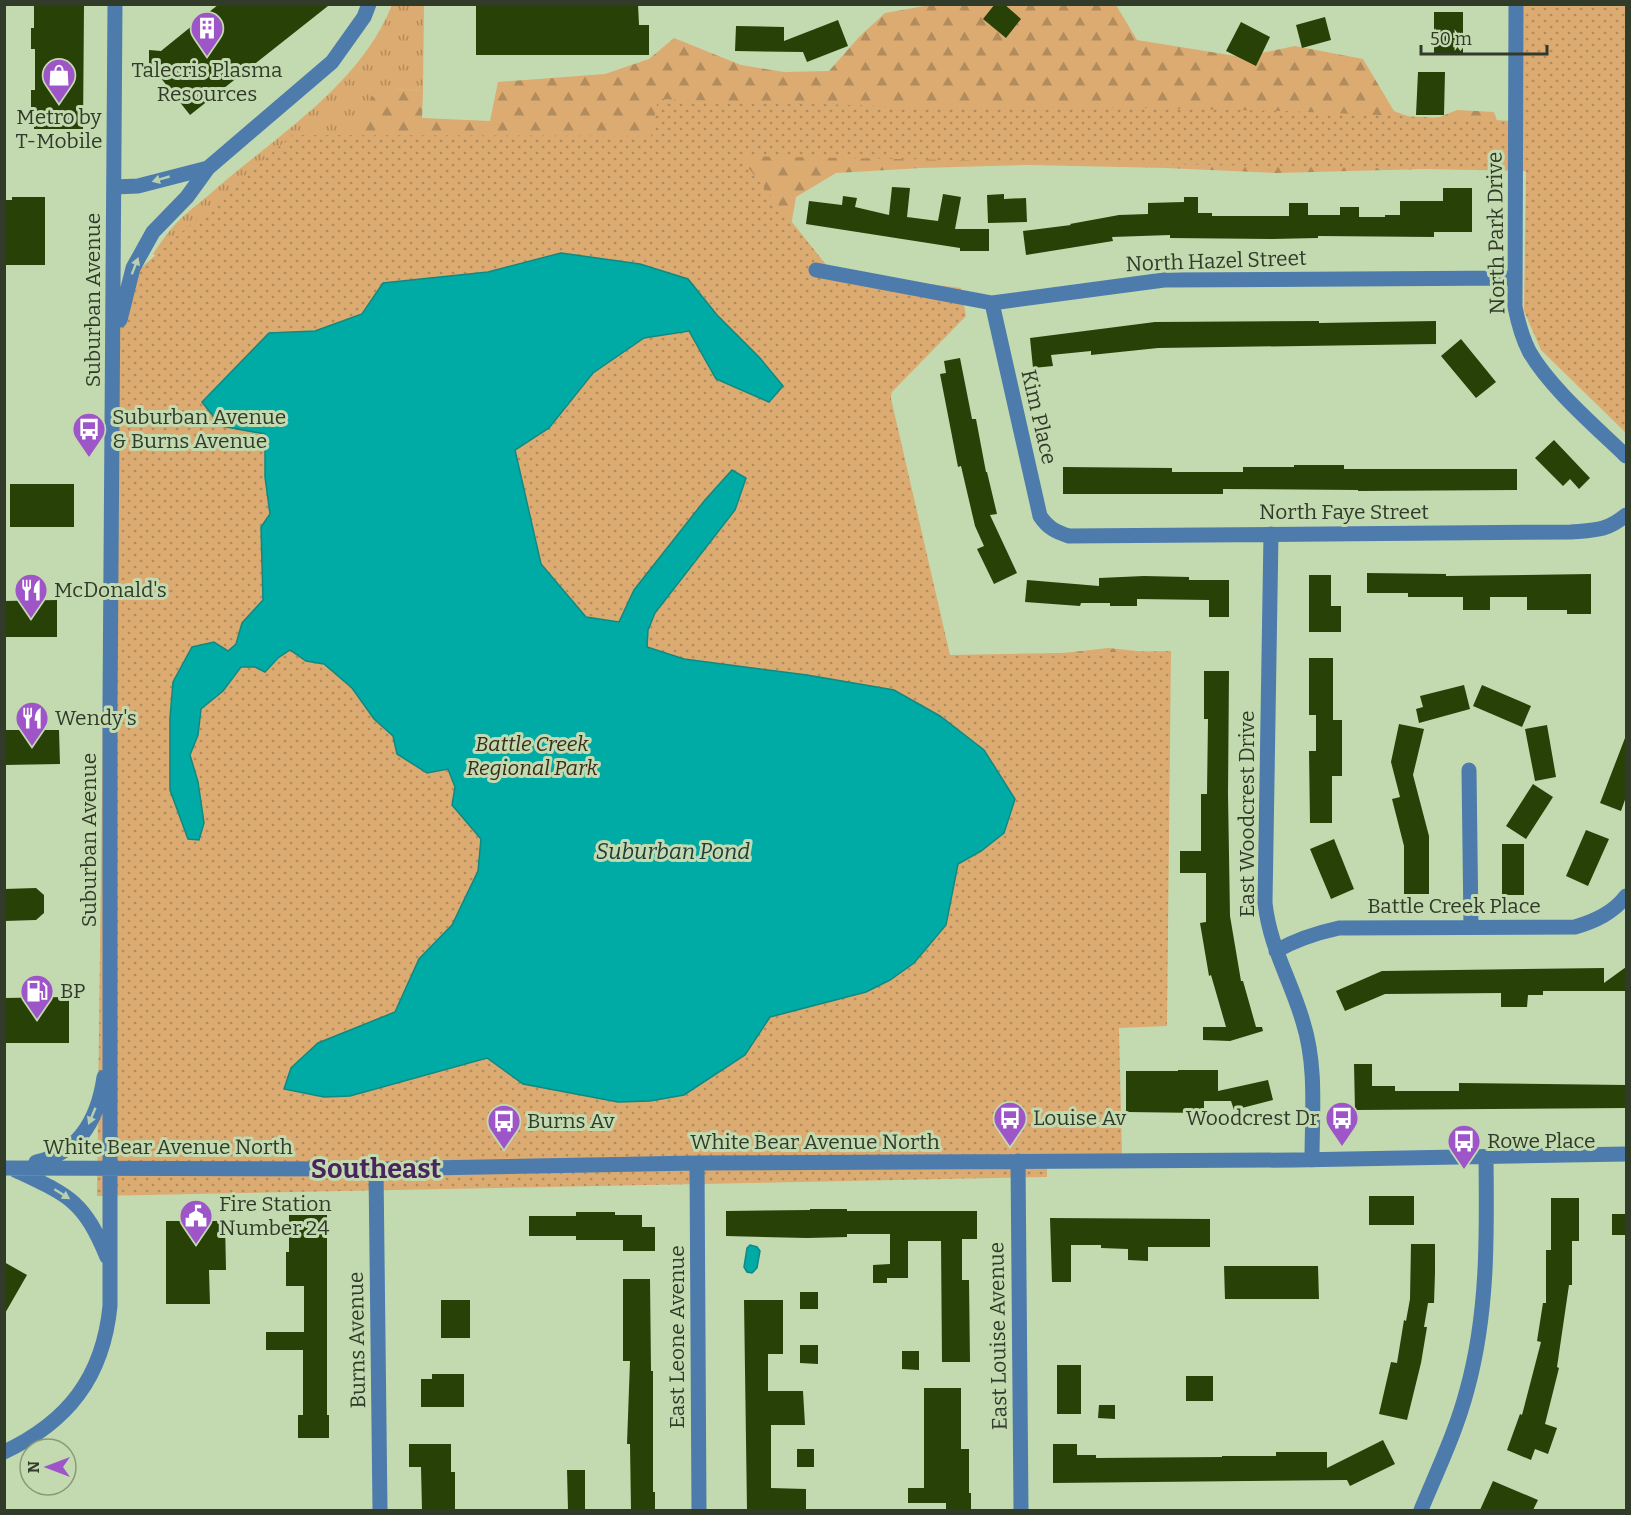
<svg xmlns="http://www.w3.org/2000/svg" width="1631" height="1515" font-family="Bitter,serif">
  <defs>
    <pattern id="grass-tufts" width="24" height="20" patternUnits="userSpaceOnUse" patternTransform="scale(1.5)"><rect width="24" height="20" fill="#dbab71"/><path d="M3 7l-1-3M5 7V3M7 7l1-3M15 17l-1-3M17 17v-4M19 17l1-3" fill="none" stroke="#b28c5d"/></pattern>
    <pattern id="forest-firs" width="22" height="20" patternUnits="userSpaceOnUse" patternTransform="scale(1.5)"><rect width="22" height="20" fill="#dbab71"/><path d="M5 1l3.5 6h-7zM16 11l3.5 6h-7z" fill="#b28c5d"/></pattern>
    <pattern id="park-dots" width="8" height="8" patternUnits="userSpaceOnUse" patternTransform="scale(1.5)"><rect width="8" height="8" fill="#dbab71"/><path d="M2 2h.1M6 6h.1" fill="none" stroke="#b28c5d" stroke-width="1.8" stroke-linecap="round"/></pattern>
  </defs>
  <rect width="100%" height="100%" fill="#c3dab0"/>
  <path fill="url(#grass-tufts)" d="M392 5H424L423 91 395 89 351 147 160 258 153 254C159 245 165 236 172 228 183 215 197 205 210 194 274 137 359 87 392 5Z"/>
  <path fill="url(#forest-firs)" d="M930 5H1116L1137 40 1242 57 1295 46 1363 59 1394 111 1425 123 1457 110 1494 112 1505 144 1500 167 1276 173 1166 168 1028 165 921 168 836 173 796 197 787 249 794 271 819 291 915 307 921 336 893 382 890 405 902 447 873 458 826 463 785 487 779 523 782 549 756 567 763 612 816 632 901 652 948 657 1009 659 1108 648 1166 654 1169 771 1166 827 1116 860 1067 888 1024 879 989 917 984 966 949 1004 901 1017 871 1036H849L804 1054 787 1074 749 1134 698 1133 685 1101 684 1095 745 1055 770 1017 866 992 890 980 914 963 946 925 958 864 981 851 1004 833 1015 799 984 750 940 716 894 690 807 675 684 659 647 647 648 630 655 613 735 510 746 478 757 427 769 402 783 386 758 357 717 315 688 279 640 264 561 253 488 272 383 283 356 268 325 263 300 287 284 313 255 323 211 378 184 387 170 410 172 446 185 486 211 514 223 545 214 587 198 623 192 647 173 682 170 718V790L188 839 179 860 182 906 174 937 182 961 214 988 242 1035 243 1074 253 1084 324 1097 350 1096 487 1058 523 1084 618 1102 650 1101 653 1115 649 1136 625 1139 352 1141 256 1119 229 1108 203 1079 188 1075 168 1083 147 1065 143 1031 145 904 149 864 144 726 147 606 145 528 147 492 142 423 145 303 195 243 237 218 308 195 351 221 383 216 393 195 371 173 354 169 351 147 372 97 395 89 423 91 422 118 490 121 498 82 605 74 649 59 674 38 741 65 784 72 829 71 859 37 885 13Z"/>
  <path fill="url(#park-dots)" d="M1516 5H1626V433L1541 350 1524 311 1526 171 739 156 832 272 961 288 966 316 890 394 950 655 1171 651 1167 1026 1119 1028 1122 1157 1047 1159V1177L97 1196 108 297 292 135 651 136 658 99 916 107 1045 106 1285 111 1515 121Z"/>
  <path fill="#00aba6" stroke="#0f8981" stroke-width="1.5" d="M561 253 640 264 688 279 717 315 759 357 783 386 769 402 716 379 689 331 644 338 593 373 549 428 515 450 541 564 586 617 619 622 634 590 705 500 732 470 746 478 735 510 655 613 648 630 647 647 684 659 807 675 894 690 940 716 984 750 1015 799 1004 833 981 851 958 864 946 925 914 963 890 980 866 992 770 1017 745 1055 684 1095 650 1101 618 1102 523 1084 487 1058 350 1096 324 1097 284 1089 291 1068 318 1043 395 1012 419 959 452 925 478 871 481 839 452 805 455 787 448 769 427 773 397 754 393 736 374 719 352 688 324 664 306 661 290 650 278 658 265 672 255 667H241L223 691 201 709 198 735 190 755 198 782 204 823 199 840 188 839 170 790V718L173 682 192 647 214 642 228 651 236 644 242 623 263 600 261 527 270 514 265 477V434L221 426 202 402 269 333 315 331 362 314 383 283 488 272Z
    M750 1245 757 1247 760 1251 757 1268 752 1273 747 1272 744 1267 747 1248Z"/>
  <path fill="#274107" d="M219 4 328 6 190 115 149 63V50L161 51Z
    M638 4 639 25H649V55H476V5Z
    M995 4H1004L1021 19 1006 38 983 19Z
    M34 6H84L83 129H34V109H31V90H35V49H31V28H34Z
    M1434 12H1463V53H1434Z
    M1325 17 1331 40 1302 48 1296 25Z
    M838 20 848 46 807 62 803 52 735 51 736 26 784 27V41Z
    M1241 22 1270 37 1256 66 1226 51Z
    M1418 72H1445L1444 115H1416Z
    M892 187 910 188 907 217 938 221 943 194 961 197 955 229H989V251H960V248L806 224 809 201 842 205 843 196 857 198 855 207 889 215Z
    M1443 188H1472V232H1434V237L1318 236V238L1272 239 1170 238V235L1112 237 1113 241 1026 255 1023 231 1071 225 1070 224 1119 215 1148 214V203L1184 202V197H1198V213H1212V216H1289V203H1308V215H1340V207H1359V217H1385V215H1400V201H1443Z
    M1004 194V199L1026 198 1027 222 988 223 987 195Z
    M12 197H45V265H4V200H12Z
    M1319 321V323L1436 321V344L1158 348 1091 355V351L1051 355 1053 366 1033 368 1030 338 1155 322Z
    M1461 339 1496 382 1476 398 1441 356Z
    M960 358 972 419H976L986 472H987L997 514 990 515 1017 573 994 584 977 549 984 546 975 526 961 466 958 467 940 374 946 373 944 361Z
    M1554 440 1590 478 1579 489 1570 479 1563 486 1535 458Z
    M1294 465H1344V469H1517V490L1358 491V490L1223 489V494H1063V467L1172 468V472H1243V467H1294Z
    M10 484H74V527H10Z
    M1367 573 1446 574V576L1591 574V614H1567V610H1527V597H1490V610H1463V597H1408V593H1367Z
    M1309 575H1331V606H1341V632H1309Z
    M1144 576 1189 577V580H1229V617H1209V600L1137 599V606H1110V603H1081L1080 606 1025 602 1027 580 1099 586V578Z
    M57 600V637H4V601Z
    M1309 658H1333V720H1342V776H1332V823H1310L1309 751H1316V715H1309Z
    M1204 671H1229L1228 794 1230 916 1241 981H1243L1256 1027H1262L1263 1031 1230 1041 1203 1040V1027H1226L1211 975 1209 976 1200 923 1206 922V873H1180V851H1201V794H1207L1208 719H1204Z
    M1464 685 1470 709 1419 723 1416 709 1423 707 1420 696Z
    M1482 685 1531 706 1522 727 1473 706Z
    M1399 724 1424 729 1413 775 1429 836V894H1404V846L1392 799 1400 797 1391 762Z
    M1547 725 1556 777 1535 781 1525 729Z
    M4 730H59L60 764 4 765Z
    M1625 738 1626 797 1621 811 1600 803Z
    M1533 784 1553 797 1526 839 1506 826Z
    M1586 830 1609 839 1588 886 1566 876Z
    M1334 839 1354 889 1331 899 1310 849Z
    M1502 844H1524V895H1502Z
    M36 888 44 895V913L36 920 4 921V889Z
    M1626 967V991H1543V995H1528L1527 1007H1501V993L1385 994 1345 1011 1336 991 1382 971 1604 968V983Z
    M69 997V1043H4V998Z
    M1354 1064H1372V1086H1395V1091H1459V1083L1626 1085V1108L1355 1110Z
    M1178 1070H1218V1091L1268 1080 1273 1100 1234 1110 1231 1101H1204V1113L1126 1112V1071H1178Z
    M1369 1196H1414V1225H1369Z
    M1551 1198H1579V1241H1572V1285H1569L1557 1367 1559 1368 1545 1424 1557 1428 1548 1454 1535 1449 1531 1460 1507 1450 1520 1414 1522 1415 1541 1342 1537 1341 1543 1303H1546V1250H1551Z
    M810 1209H847V1211H977V1239H962V1280H969L970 1362H942L941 1241H908V1278H887V1283H873V1265L890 1264V1234H847V1237L807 1238 726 1236V1211L810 1210Z
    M576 1212H615V1215H642V1227H655V1251H623V1240H576V1236H529V1216H576Z
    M1612 1214H1626V1235H1612Z
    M289 1215H327V1415H329V1438H298V1415H303V1350H266V1332H304V1286H286V1252H289Z
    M1050 1218 1210 1219V1247H1148V1261L1128 1260V1249L1101 1248V1245H1071V1282H1052Z
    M166 1221H225L226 1270H209L210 1304H166Z
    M1411 1244H1435V1273L1434 1303H1428L1424 1327H1427L1421 1363 1407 1420 1379 1414 1391 1362 1397 1363 1404 1320 1406 1321 1410 1299Z
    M4 1262 27 1275 4 1315Z
    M1224 1266H1318L1319 1299H1225Z
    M623 1279H650L651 1371H653V1492H655V1510H631L630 1444H627L630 1361H623Z
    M800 1292H818V1309H800Z
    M441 1300H470V1338H441Z
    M744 1300H783V1354H768V1391H803L805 1425H771V1488L806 1489V1510H747Z
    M800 1345H818V1364L800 1363Z
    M902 1351H919V1370L902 1369Z
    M1057 1365H1081V1414H1057Z
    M432 1374H464V1407H421V1379H432Z
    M1186 1376H1213V1401H1186Z
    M924 1388H961V1449H969V1493H971V1510H946V1503H908V1488H924Z
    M1099 1405H1115V1419L1098 1418Z
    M1383 1440 1395 1464 1350 1486 1347 1480 1053 1483V1444H1077V1455H1096V1458L1222 1457V1456H1276V1452H1327V1468Z
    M409 1444H451V1472H455V1510H422L421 1467H409Z
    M797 1449H814V1467H797Z
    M567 1470H585V1509H568Z
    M1493 1481 1538 1500 1533 1510H1480Z"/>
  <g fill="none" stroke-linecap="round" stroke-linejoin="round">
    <path stroke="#4d7bac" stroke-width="15" d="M1516 4 1515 307C1518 322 1522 337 1529 351 1549 387 1596 427 1626 456
      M114 187 138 186 208 168
      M816 270 992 303 1164 280 1515 278
      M992 303 1040 516C1048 528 1056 532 1069 536L1571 532C1595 530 1607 531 1626 515
      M120 320 133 268 153 232 187 197 208 168 332 62 364 17 369 4
      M1271 534 1265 903C1270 948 1291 980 1303 1022 1317 1066 1312 1114 1312 1160
      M1469 770 1471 927
      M1276 951C1297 939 1316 933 1339 928L1575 927C1595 921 1613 913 1626 896
      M1018 1161 1021 1510
      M36 1162C79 1153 98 1119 104 1077
      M697 1163 699 1510
      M4 1168 376 1169 697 1163 1295 1160 1626 1154
      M376 1169 380 1510
      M15 1170C70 1196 83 1200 107 1257
      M4 1452C68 1422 103 1377 110 1306V704L115 4
      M1421 1510C1437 1471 1456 1432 1467 1390 1488 1314 1487 1236 1486 1157"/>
  </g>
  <defs><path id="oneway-solid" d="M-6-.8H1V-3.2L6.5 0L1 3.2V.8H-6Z" transform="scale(1.5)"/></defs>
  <g fill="#b7d0b0">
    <use href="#oneway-solid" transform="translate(161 179) rotate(164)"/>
    <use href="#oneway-solid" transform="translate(135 266) rotate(-69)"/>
    <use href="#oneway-solid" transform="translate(92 1116) rotate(113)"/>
    <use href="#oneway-solid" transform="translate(62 1194) rotate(32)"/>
  </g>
  <defs>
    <symbol id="building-pin" viewBox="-11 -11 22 30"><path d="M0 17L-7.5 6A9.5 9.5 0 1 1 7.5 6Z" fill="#9e55c8" stroke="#c3dab0"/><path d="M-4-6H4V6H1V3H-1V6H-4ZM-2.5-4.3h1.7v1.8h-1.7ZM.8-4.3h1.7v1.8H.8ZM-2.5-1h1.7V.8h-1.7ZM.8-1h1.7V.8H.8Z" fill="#fff"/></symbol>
    <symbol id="shop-pin" viewBox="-11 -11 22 30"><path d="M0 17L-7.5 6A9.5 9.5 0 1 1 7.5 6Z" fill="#9e55c8" stroke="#c3dab0"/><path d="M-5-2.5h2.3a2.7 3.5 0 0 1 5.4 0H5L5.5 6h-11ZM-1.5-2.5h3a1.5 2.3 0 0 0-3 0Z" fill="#fff"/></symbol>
    <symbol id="bus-pin" viewBox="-11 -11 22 30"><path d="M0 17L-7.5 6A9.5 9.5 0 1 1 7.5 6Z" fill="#9e55c8" stroke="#c3dab0"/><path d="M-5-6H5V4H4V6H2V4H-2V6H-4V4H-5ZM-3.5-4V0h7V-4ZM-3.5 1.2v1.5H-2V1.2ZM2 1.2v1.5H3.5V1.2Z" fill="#fff"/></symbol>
    <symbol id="restaurant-pin" viewBox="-11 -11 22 30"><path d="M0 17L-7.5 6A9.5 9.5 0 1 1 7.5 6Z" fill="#9e55c8" stroke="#c3dab0"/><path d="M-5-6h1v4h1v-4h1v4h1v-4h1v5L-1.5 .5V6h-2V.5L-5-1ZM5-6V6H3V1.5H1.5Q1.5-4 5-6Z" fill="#fff"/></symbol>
    <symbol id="fuel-pin" viewBox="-11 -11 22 30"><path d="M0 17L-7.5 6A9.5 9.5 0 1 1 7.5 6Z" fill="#9e55c8" stroke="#c3dab0"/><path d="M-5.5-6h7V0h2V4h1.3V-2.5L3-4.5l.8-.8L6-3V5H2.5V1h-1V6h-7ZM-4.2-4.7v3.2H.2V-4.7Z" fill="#fff"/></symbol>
    <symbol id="civic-pin" viewBox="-11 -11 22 30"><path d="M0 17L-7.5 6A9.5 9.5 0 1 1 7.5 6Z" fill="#9e55c8" stroke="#c3dab0"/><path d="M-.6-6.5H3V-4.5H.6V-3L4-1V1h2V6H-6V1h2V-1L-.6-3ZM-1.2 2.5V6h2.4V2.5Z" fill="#fff"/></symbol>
  </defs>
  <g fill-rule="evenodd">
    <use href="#building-pin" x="188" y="9" width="38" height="52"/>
    <use href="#shop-pin" x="40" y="56" width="38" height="52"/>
    <use href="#bus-pin" x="70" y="410" width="38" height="52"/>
    <use href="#restaurant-pin" x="12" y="571" width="38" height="52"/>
    <use href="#restaurant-pin" x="13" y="699" width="38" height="52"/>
    <use href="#fuel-pin" x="18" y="972" width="38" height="52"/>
    <use href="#bus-pin" x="991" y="1099" width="38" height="52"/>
    <use href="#bus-pin" x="1323" y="1099" width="38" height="52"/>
    <use href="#bus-pin" x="485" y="1102" width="38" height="52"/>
    <use href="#bus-pin" x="1445" y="1122" width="38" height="52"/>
    <use href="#civic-pin" x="177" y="1197" width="38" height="52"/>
  </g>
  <g text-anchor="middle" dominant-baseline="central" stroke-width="6" stroke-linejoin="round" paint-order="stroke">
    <g font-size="21" fill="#313b2a" stroke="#c3dab0" text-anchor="start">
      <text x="207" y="70" text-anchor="middle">Talecris Plasma<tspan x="207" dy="24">Resources</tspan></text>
      <text x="59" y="117" text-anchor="middle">Metro by<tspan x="59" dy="24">T-Mobile</tspan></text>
      <text x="112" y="417">Suburban Avenue<tspan x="112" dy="24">&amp; Burns Avenue</tspan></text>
      <text x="54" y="590">McDonald's</text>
      <text x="55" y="718">Wendy's</text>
      <text x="60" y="991">BP</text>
      <text x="1033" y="1118">Louise Av</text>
      <text x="1319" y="1118" text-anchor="end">Woodcrest Dr</text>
      <text x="527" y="1121">Burns Av</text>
      <text x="1487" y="1141">Rowe Place</text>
      <text x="219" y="1204">Fire Station<tspan x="219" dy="24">Number 24</tspan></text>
    </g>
    <g font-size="21" fill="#313b2a" stroke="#c3dab0">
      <text transform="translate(1496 233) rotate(-91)">North Park Drive</text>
      <text transform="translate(1216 261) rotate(-2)">North Hazel Street</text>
      <text transform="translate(93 300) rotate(-90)">Suburban Avenue</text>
      <text transform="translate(1039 417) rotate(77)">Kim Place</text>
      <text x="1344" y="512">North Faye Street</text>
      <text transform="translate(1247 814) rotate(-90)">East Woodcrest Drive</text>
      <text transform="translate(89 840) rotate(-90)">Suburban Avenue</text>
      <text x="1454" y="906">Battle Creek Place</text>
      <text x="815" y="1142">White Bear Avenue North</text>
      <text x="168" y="1147">White Bear Avenue North</text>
      <text transform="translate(998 1336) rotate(-91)">East Louise Avenue</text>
      <text transform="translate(677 1337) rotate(-90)">East Leone Avenue</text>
      <text transform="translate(357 1340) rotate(-91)">Burns Avenue</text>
    </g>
    <g font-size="21" font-style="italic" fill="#3a2c1b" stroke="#c3dab0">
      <text x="532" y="744">Battle Creek<tspan x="532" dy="24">Regional Park</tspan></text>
    </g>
    <g font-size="22" font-style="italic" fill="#1f3b3a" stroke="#c3dab0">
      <text x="673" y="851">Suburban Pond</text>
    </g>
    <g font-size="27" font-weight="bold" fill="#48255d" stroke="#c3dab0">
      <text x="376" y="1169">Southeast</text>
    </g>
  </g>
  <rect width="1631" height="1515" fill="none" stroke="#313b2a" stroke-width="12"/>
  <g transform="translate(48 1467) rotate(270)"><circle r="28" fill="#c3dab0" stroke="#899a7a" stroke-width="1.5"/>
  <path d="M0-4.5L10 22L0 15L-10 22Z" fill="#9e55c8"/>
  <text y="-9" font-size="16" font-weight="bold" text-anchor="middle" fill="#313b2a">N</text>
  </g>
  <path d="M1421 45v9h126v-9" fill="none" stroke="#313b2a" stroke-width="3"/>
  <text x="1430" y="45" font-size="18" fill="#313b2a" stroke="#c3dab0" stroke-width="4.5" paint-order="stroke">50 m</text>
</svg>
